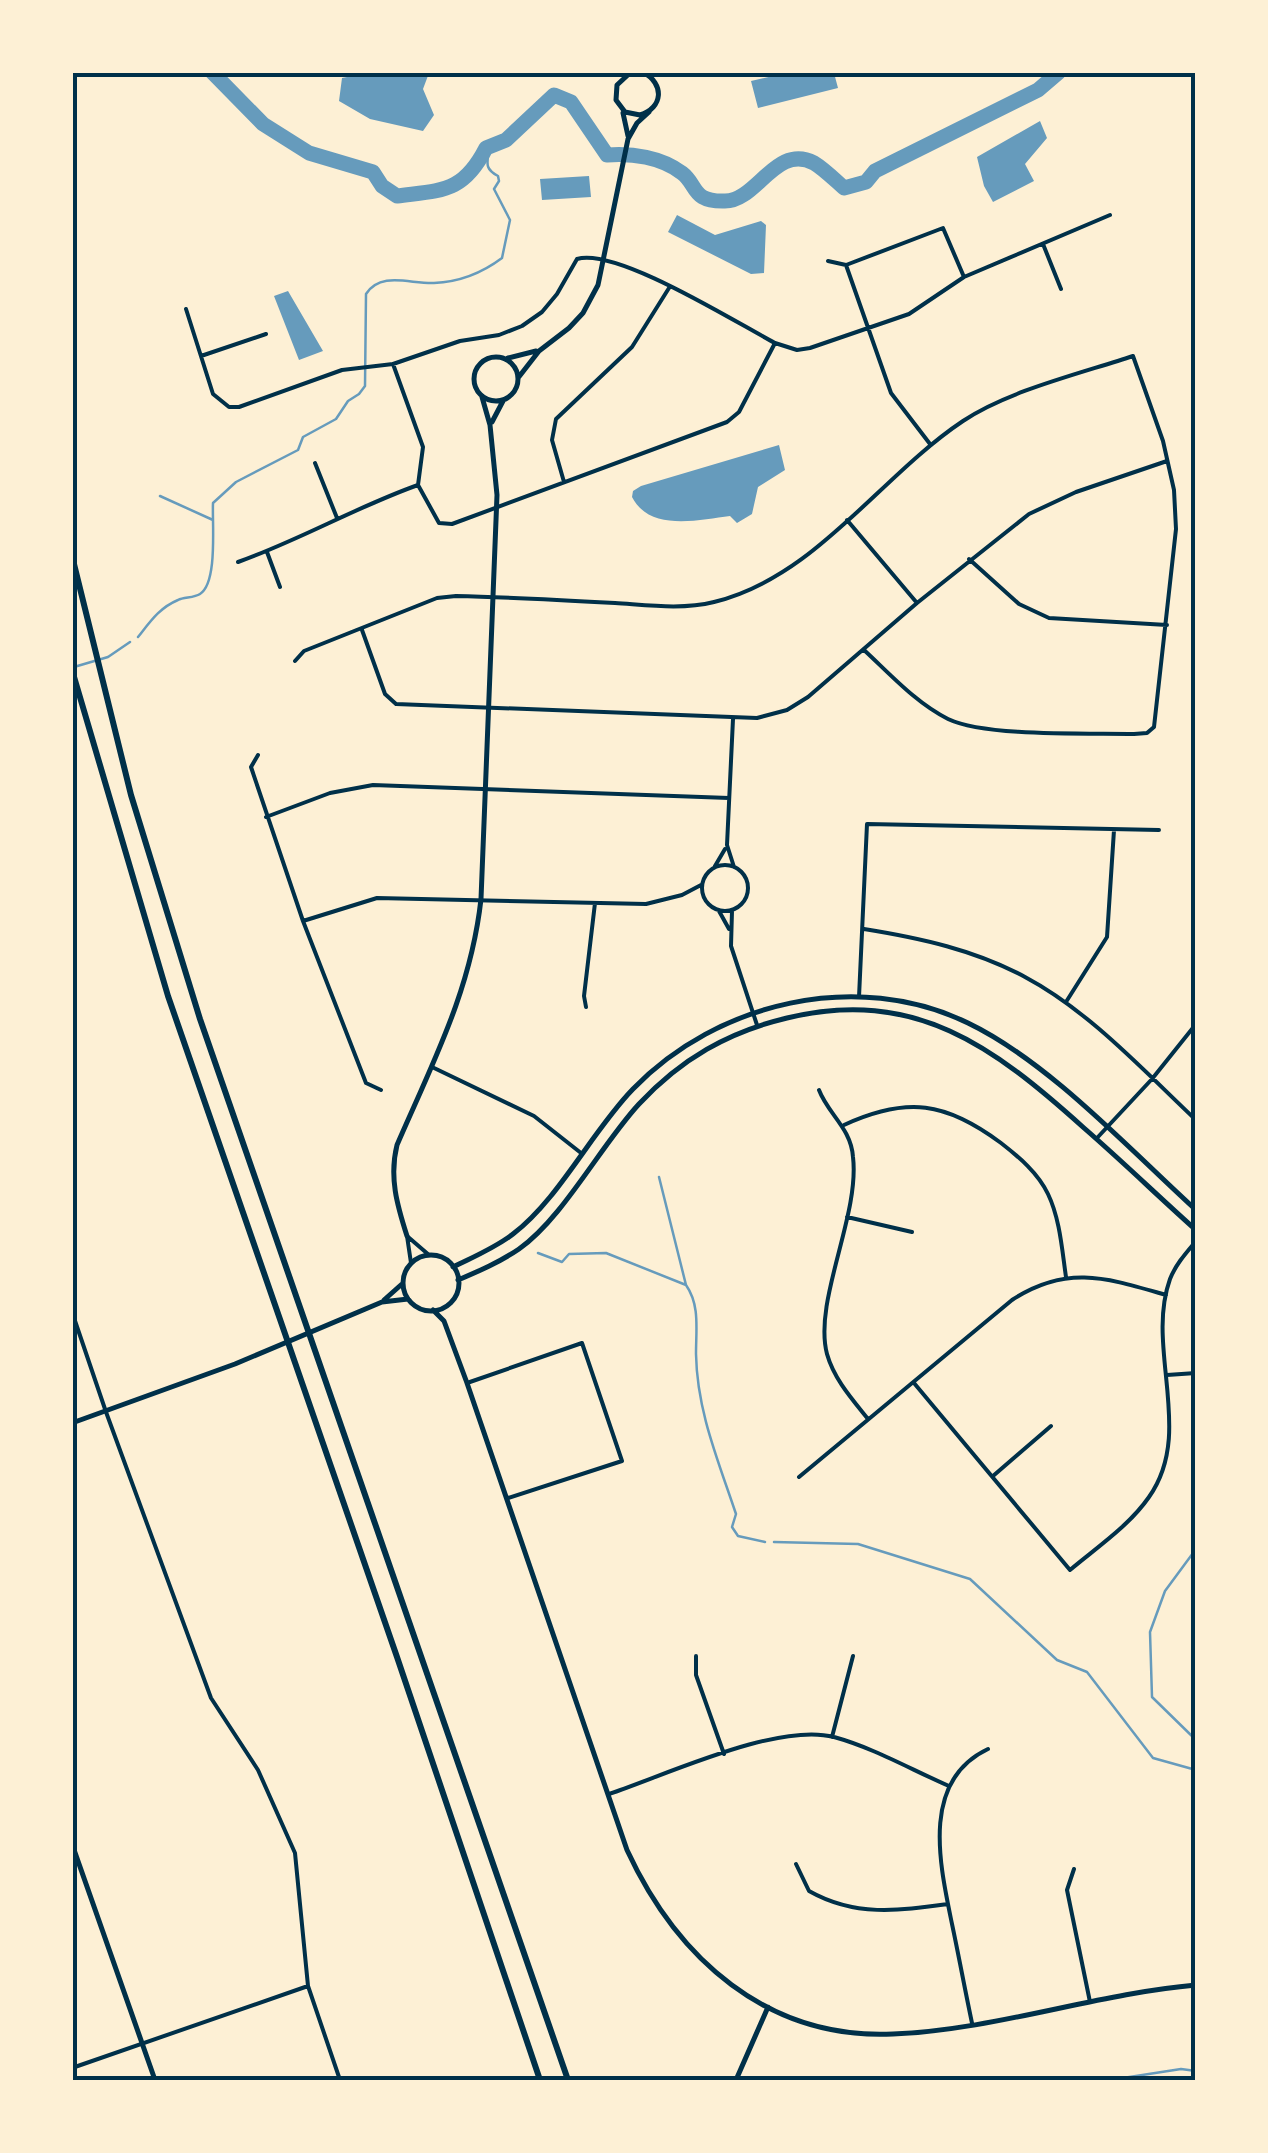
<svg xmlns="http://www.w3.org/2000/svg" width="1268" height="2153" font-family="Inter,sans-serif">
  <rect width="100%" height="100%" fill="#fdf0d5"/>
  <path fill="#669bbc" d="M367 73H429L423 89 434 115 423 131 370 119 339 101 342 78Z
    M786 73H834L838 88 758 108 751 81Z
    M1040 121 1047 138 1025 164 1034 181 993 202 984 186 977 157Z
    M589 176 591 197 542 200 540 179Z
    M677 215 715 235 761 221 766 225 764 273 751 274 668 232Z
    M288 291 323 351 299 360 274 296Z
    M779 445 785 470 758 487 752 514 737 523 730 516C698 520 650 532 632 497L633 491 641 486Z"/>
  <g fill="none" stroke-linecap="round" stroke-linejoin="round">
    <path stroke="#669bbc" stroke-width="2.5" d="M160 496 213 520
      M138 637C150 622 159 608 178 600 184 597 194 598 200 594 218 583 212 523 213 503L236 482 298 450 303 437 336 419 348 401 359 394 365 386 366 294C381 271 410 284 434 283 459 282 482 273 502 258L510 220 494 189 499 181 498 176C483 168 488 162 489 147
      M74 667 108 657 130 642
      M659 1177 686 1285C700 1305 696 1329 696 1354 697 1411 718 1460 736 1514L732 1527 738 1536 765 1542
      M538 1253 562 1262 569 1254 606 1253 686 1285
      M774 1542 858 1544 970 1579 1057 1660 1087 1672 1153 1758 1196 1770
      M1196 1549 1165 1591 1150 1632 1152 1697 1196 1740
      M1110 2080 1181 2069 1196 2071"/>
    <path stroke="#669bbc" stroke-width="15" d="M212 72 263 124 309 153 373 172 382 186 397 196C442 190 463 193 486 148L506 140 554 95 571 102 607 155C632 153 661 157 682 173 698 185 691 202 725 201 757 201 776 143 814 163 824 169 835 180 844 188L866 182 875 171 1038 90 1059 72"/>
    <path stroke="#003049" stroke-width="4" d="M1043 244 1061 289
      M828 261 846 265
      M186 309 213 394 229 407H239L342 370 393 364 460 341 499 335 522 326 542 312 557 294 577 259C616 247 735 322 775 343L797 350 810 348 909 314 964 277 1110 215
      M201 356 266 334
      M393 364 423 447 418 485 439 523 452 524 727 422 739 412 775 343
      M930 444 891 393 846 265 943 228 964 277
      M315 463 337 518
      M564 482 552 440 556 419 632 347 669 288
      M847 520 917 603
      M267 552 280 587
      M969 559 1019 604 1049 618 1167 625
      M238 562C300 540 356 507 418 485
      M362 630 385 694 396 704 757 718 787 710 808 697 917 603 1029 514 1076 492 1167 461
      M295 661 304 651 437 598 456 596C509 597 562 600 615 603 647 605 682 610 714 602 816 577 879 477 963 421 1007 391 1082 373 1133 356L1163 441 1174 490 1176 529 1154 727 1147 733 1134 734C1088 733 986 737 948 719 916 703 890 674 864 650
      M733 719 727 845 734 867
      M258 755 251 767 303 921 366 1083 381 1090
      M266 817 330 793 373 785 729 798
      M702 888a23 23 0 1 1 46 0a23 23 0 1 1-46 0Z
      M715 866 725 849
      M719 911 729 929
      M732 911 731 946 757 1025
      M303 921 377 898 646 904 682 895 701 885
      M864 929C920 938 975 950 1025 977 1089 1011 1143 1070 1196 1120
      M859 997 867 824 1159 830
      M1066 1002 1107 937 1114 830
      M586 1007 584 996 595 903
      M432 1067 534 1116 581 1153
      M819 1090C828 1114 851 1128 853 1157 860 1216 813 1301 827 1354 834 1379 852 1399 868 1419
      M844 1125C907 1096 946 1102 1001 1143 1019 1157 1038 1173 1048 1194 1060 1219 1062 1250 1066 1277
      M1097 1138 1152 1079 1196 1024
      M847 1217 912 1232
      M407 1236 429 1255
      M407 1236 411 1263
      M72 1312 106 1412 211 1698 258 1770 295 1853 308 1986 340 2080
      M1167 1375 1196 1373
      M467 1383 582 1343 622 1461 508 1498
      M914 1383 1070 1570C1096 1548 1129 1526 1149 1497 1195 1432 1145 1349 1170 1279 1176 1264 1186 1253 1196 1241
      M993 1476 1051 1426
      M799 1477 1012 1300C1067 1264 1107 1278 1166 1295
      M696 1656V1675L724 1754
      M832 1737 853 1656
      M609 1794C666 1775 778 1722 834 1737 874 1748 912 1770 949 1786
      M796 1864 809 1891C855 1917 898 1911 948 1904
      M1074 1869 1067 1890 1090 2002
      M972 2023C965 1990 959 1957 952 1924 940 1865 920 1781 988 1749
      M72 2068 308 1986"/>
    <path stroke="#003049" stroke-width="5" d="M631 72 617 85 616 100 625 112 640 115C663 108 665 84 643 72
      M623 113 628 136
      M474 379a22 22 0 1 1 44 0a22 22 0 1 1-44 0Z
      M508 358 536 351
      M518 378 539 351 569 328 583 313 598 285 628 139 637 123 649 112
      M492 422 503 401
      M407 1236C397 1205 389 1177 397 1145 433 1062 471 990 481 899L497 495 490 425 482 397
      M403 1283a28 28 0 1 1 56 0a28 28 0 1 1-56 0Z
      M453 1267C473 1257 495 1248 513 1234 559 1199 592 1131 633 1089 717 1002 857 969 968 1023 1049 1062 1129 1149 1196 1210
      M458 1280C479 1271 500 1262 519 1249 563 1218 601 1145 639 1104 681 1059 728 1032 787 1018 915 987 994 1047 1084 1128 1122 1161 1158 1196 1196 1230
      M384 1300 402 1284
      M433 1310 444 1321 467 1383 627 1850C677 1958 767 2040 893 2034 995 2030 1094 1994 1196 1985
      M72 1423 235 1364 382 1302 408 1299
      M72 1844 155 2080
      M736 2080 768 2007"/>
    <path stroke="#003049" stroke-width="6" d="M72 556 131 795 200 1019 568 2080
      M72 670 168 996 397 1657 540 2080"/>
  </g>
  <rect width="1268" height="2153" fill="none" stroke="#fdf0d5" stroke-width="150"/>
  <rect x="75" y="75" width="1118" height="2003" fill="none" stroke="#003049" stroke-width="4"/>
</svg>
